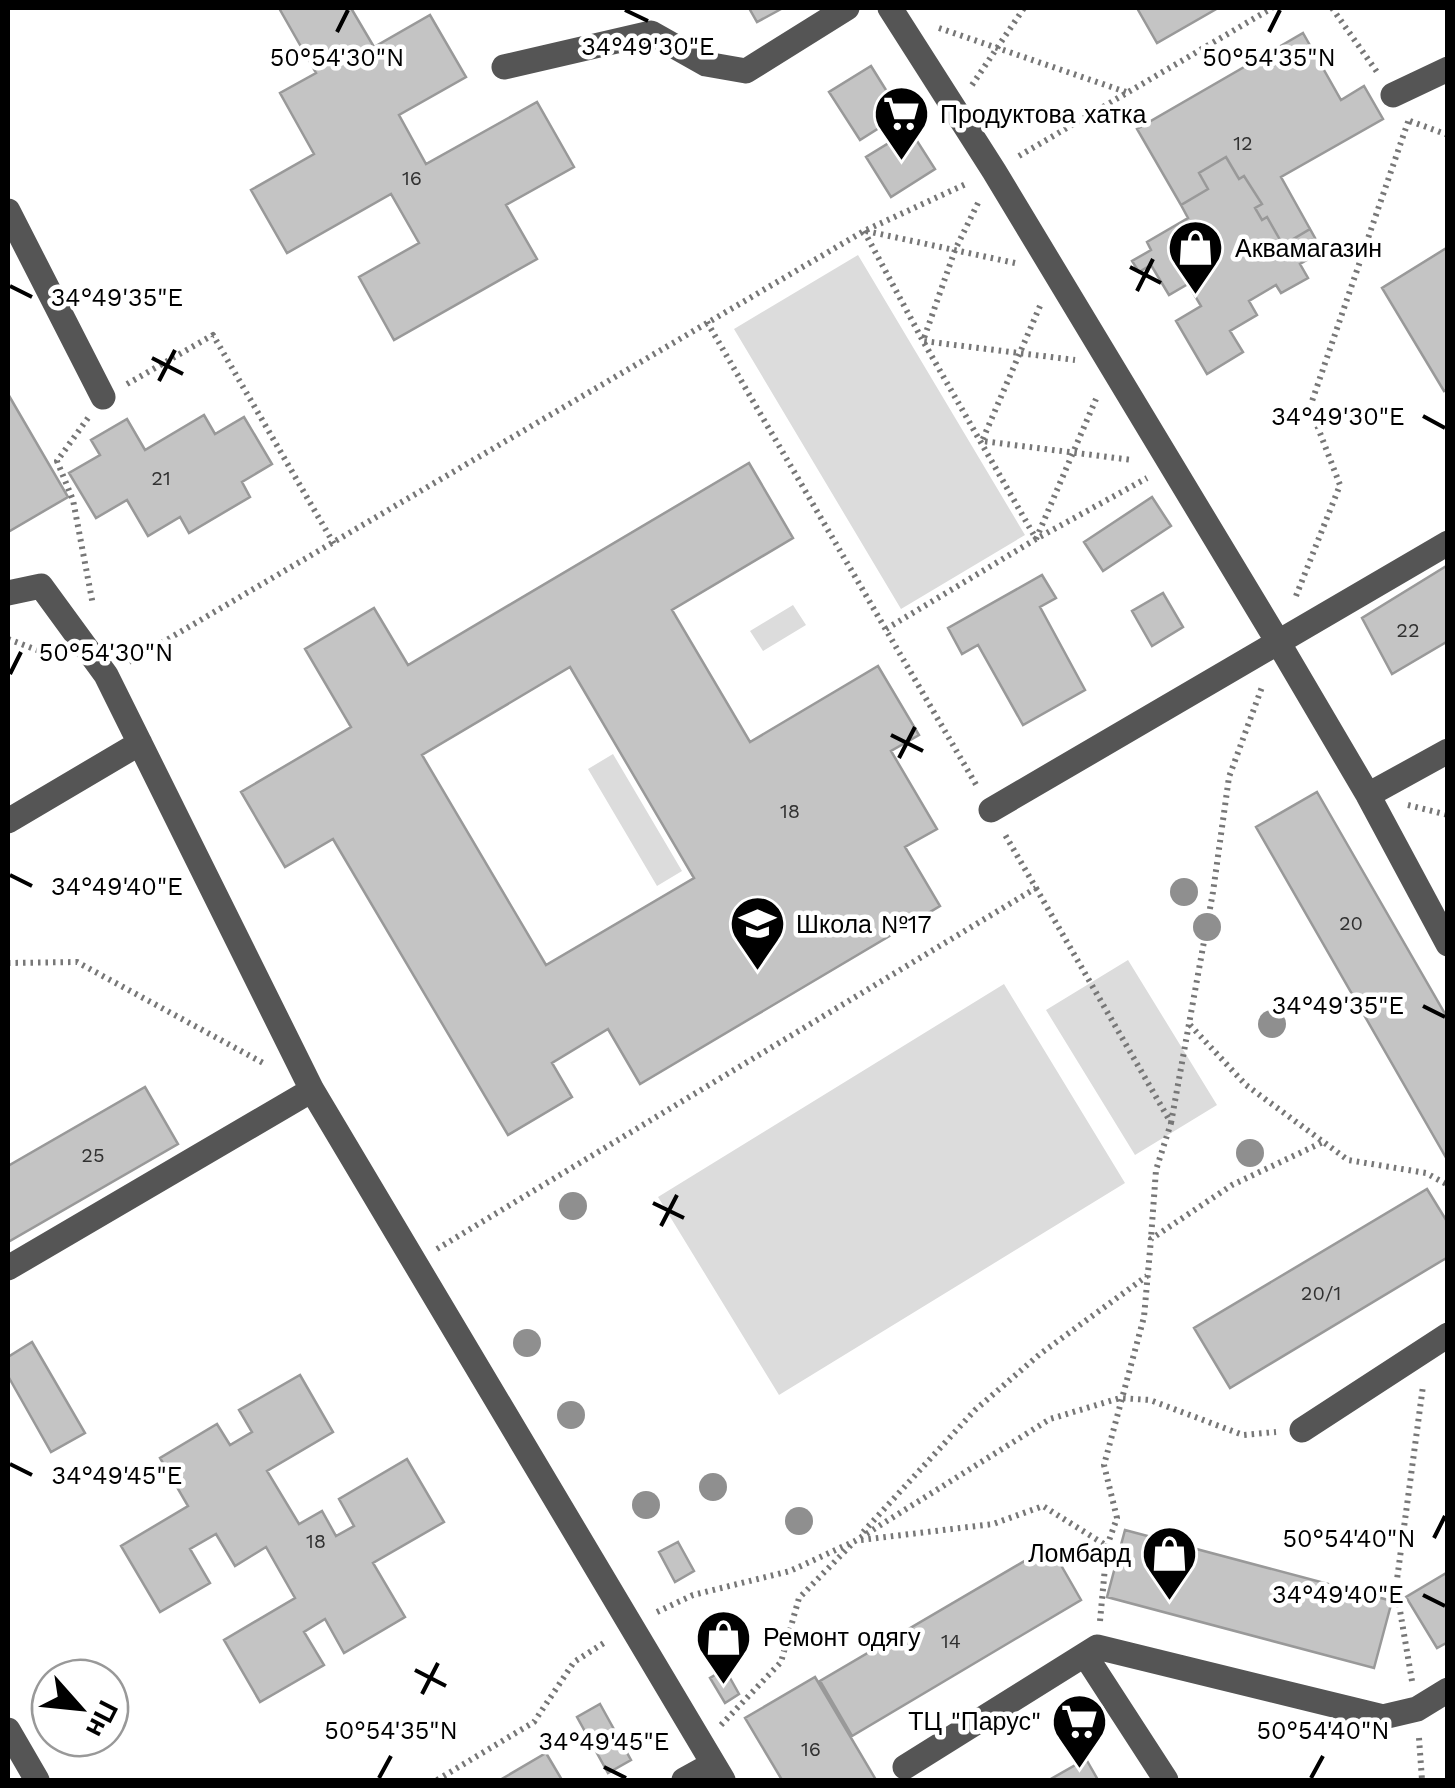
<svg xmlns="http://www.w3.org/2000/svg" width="1455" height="1788" font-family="'Work Sans',sans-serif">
  <rect width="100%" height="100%" fill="#fff"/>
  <path fill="#dcdcdc" d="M858 255 1025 535 901 609 734 329Z
    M793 605 806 625 763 651 750 631Z
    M613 754 682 871 657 886 588 769Z
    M1128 960 1217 1105 1135 1155 1046 1010Z
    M1004 984 1125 1183 779 1395 658 1197Z"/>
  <path fill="#c4c4c4" stroke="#999" stroke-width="2.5" fill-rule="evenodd" d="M279 8H351L374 47 430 15 466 77 399 115 426 164 537 102 574 167 506 205 537 259 394 340 359 277 419 243 391 194 287 253 251 190 314 154 280 93 316 73Z
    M749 8H783L757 22Z
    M1137 8H1218L1157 43Z
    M1303 33 1341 100 1364 86 1383 119 1281 177 1310 229 1283 245 1267 217 1262 220 1255 208 1262 204 1244 176 1239 179 1226 157 1199 173 1208 189 1181 205 1137 129Z
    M871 66 901 114 860 140 829 92Z
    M910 130 935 169 891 197 866 157Z
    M1226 157 1239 179 1244 176 1262 204 1255 208 1262 220 1267 217 1283 245 1310 229 1315 238 1309 241 1317 254 1300 264 1308 278 1281 293 1276 285 1249 301 1257 315 1230 331 1243 352 1207 374 1176 321 1201 306 1188 284 1169 295 1151 265 1139 272 1132 261 1151 250 1147 242 1188 218 1181 205 1208 189 1199 173Z
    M1448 247V389L1444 391 1382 288Z
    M8 394 68 497 8 532Z
    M204 415 215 434 244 417 272 464 242 482 250 497 189 533 180 517 148 536 127 500 96 518 69 473 100 455 91 440 127 419 145 450Z
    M749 463 793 538 672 610 750 742 878 666 919 735 891 751 937 829 905 847 940 906 640 1084 608 1029 552 1063 572 1097 508 1135 333 839 285 867 241 792 351 727 305 649 374 608 408 665ZM570 667 694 878 546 965 422 755Z
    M1152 497 1171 526 1103 571 1084 542Z
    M1448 565V641L1392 674 1362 618Z
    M1042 575 1056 598 1040 607 1085 690 1023 725 978 645 962 654 948 628Z
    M1163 593 1183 627 1152 646 1132 611Z
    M1317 792 1448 1019V1161L1256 827Z
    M145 1087 178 1144 8 1242V1166Z
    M1427 1189 1448 1223V1257L1230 1388 1194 1328Z
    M32 1342 85 1433 51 1452 8 1376V1357Z
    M300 1375 333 1432 267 1471 299 1524 322 1511 336 1536 354 1526 339 1499 407 1459 444 1522 373 1563 405 1617 344 1653 325 1619 304 1632 324 1665 260 1702 224 1640 295 1598 266 1547 235 1566 216 1534 190 1549 210 1583 160 1612 121 1546 188 1506 160 1458 217 1424 230 1445 252 1432 239 1410Z
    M1125 1530 1392 1601 1374 1668 1107 1597Z
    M678 1542 694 1571 675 1582 659 1552Z
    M1050 1546 1081 1600 852 1736 820 1681Z
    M1448 1572V1642L1437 1648 1406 1597Z
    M725 1669 739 1694 725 1703 710 1678Z
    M815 1677 876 1780H782L745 1718Z
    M600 1704 631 1760 608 1773 577 1717Z
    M546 1753 562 1780H500Z
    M1086 1759 1098 1780H1049Z"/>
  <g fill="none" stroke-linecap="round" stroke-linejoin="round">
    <path stroke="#777" stroke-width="6" stroke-dasharray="2.5 5" stroke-linecap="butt" d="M1332 8 1377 72
      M939 28 1126 92
      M972 85 1024 8
      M1410 121 1448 135
      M1019 156 1272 8
      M978 203 955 250 923 341 1075 360
      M864 231 923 341 1035 537
      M866 231 1015 263
      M1040 306 982 441 1132 460
      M707 322 978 788
      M127 384 213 335 334 544
      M88 418 57 461 73 500 93 605
      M1036 539 1096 399
      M1296 596 1340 485 1310 407 1409 119
      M886 629 1036 539 1147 478
      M8 639 53 656
      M129 662 864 231 968 183
      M1408 805 1448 815
      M1036 888 1171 1123 1156 1170 1151 1238
      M8 963 77 962 265 1064
      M1190 1025 1246 1085 1348 1160 1426 1173 1448 1185
      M1171 1123 1213 892 1229 777 1262 687
      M437 1249 1036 888 1004 833
      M863 1532 975 1410 1040 1354 1147 1276
      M861 1540 993 1524 1043 1506 1107 1546
      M657 1612 693 1595 790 1571 855 1541 1050 1419 1120 1398 1150 1400 1243 1435 1276 1432
      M1100 1621 1107 1546 1117 1518 1104 1465 1144 1317 1151 1239 1232 1185 1323 1142
      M1412 1681 1396 1587 1423 1386
      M721 1725 781 1662 799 1598 851 1545
      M1419 1738 1422 1780
      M437 1780 534 1722 574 1662 607 1641"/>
    <path stroke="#555" stroke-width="25" d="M890 8 994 171 1278 642 1368 795 1448 944
      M504 67 651 33 706 64 746 71 847 8
      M1393 95 1448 69
      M8 211 103 397
      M8 593 41 586 106 675 312 1090 723 1780
      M1368 795 1448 751
      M991 810 1448 543
      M8 821 140 743
      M8 1268 312 1090
      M1302 1430 1448 1335
      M1085 1655 1166 1780
      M8 1730 37 1780
      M905 1767 1097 1647 1383 1717 1417 1709 1448 1690
      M684 1780 713 1764"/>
  </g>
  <g fill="#8f8f8f">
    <circle cx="1184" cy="892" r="14"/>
    <circle cx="1207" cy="927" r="14"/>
    <circle cx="1272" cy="1024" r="14"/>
    <circle cx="1250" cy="1153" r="14"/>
    <circle cx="573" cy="1206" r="14"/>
    <circle cx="527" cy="1343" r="14"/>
    <circle cx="571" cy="1415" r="14"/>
    <circle cx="713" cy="1487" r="14"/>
    <circle cx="646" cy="1505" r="14"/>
    <circle cx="799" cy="1521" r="14"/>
  </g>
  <path fill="none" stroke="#000" stroke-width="4" d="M625 10 648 21M337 32 348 10M1269 32 1280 10M1130 267 1161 283M10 286 32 297M1137 291 1153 259M152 358 183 374M159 381 175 350M1423 416 1445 428M10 674 21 652M891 735 923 751M899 758 915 727M10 875 32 886M1423 1006 1445 1017M653 1203 684 1218M661 1226 677 1195M10 1464 32 1475M1434 1538 1445 1516M1423 1595 1445 1606M415 1670 446 1686M422 1694 438 1663M604 1767 626 1778M379 1778 391 1756M1311 1778 1323 1756"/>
  <defs>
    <symbol id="supermarket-pin" viewBox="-11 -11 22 30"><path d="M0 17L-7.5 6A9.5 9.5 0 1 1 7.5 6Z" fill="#000" stroke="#fff"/><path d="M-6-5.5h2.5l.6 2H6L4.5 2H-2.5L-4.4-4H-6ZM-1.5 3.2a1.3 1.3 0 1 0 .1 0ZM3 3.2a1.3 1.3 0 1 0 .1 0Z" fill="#fff"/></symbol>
    <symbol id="shop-pin" viewBox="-11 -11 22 30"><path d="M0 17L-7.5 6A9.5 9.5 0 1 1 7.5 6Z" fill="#000" stroke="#fff"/><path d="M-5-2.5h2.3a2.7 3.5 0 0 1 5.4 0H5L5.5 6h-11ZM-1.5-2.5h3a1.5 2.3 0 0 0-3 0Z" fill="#fff"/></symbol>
    <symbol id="school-pin" viewBox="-11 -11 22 30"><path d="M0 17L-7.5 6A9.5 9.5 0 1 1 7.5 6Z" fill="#000" stroke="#fff"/><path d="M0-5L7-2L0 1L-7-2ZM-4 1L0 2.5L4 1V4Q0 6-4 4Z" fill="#fff"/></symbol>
  </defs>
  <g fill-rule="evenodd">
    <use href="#supermarket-pin" x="870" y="82" width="63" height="86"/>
    <use href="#shop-pin" x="1164" y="216" width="63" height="86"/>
    <use href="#school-pin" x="726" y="892" width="63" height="86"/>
    <use href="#shop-pin" x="1138" y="1522" width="63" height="86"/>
    <use href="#shop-pin" x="692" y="1606" width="63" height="86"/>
    <use href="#supermarket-pin" x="1048" y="1690" width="63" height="86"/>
  </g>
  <g text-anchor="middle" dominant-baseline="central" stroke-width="9" stroke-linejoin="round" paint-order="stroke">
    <g font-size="20" fill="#313131">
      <text x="1243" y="143">12</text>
      <text x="412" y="178">16</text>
      <text x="161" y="478">21</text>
      <text x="1408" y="630">22</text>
      <text x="790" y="811">18</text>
      <text x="1351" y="923">20</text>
      <text x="93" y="1155">25</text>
      <text x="1321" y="1293">20/1</text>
      <text x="316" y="1541">18</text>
      <text x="951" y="1641">14</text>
      <text x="811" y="1749">16</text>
    </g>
    <g font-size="25" fill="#000" stroke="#fff" text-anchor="start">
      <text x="940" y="114">Продуктова хатка</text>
      <text x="1235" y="248">Аквамагазин</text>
      <text x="796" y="924">Школа №17</text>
      <text x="1131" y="1553" text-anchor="end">Ломбард</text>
      <text x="763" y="1637">Ремонт одягу</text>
      <text x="1041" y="1721" text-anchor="end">ТЦ "Парус"</text>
    </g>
  </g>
  <g font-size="25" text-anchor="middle" fill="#000" stroke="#fff" stroke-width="9" stroke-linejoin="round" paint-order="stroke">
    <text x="648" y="55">34°49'30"E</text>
    <text x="337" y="66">50°54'30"N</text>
    <text x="1269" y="66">50°54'35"N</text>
    <text x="117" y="306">34°49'35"E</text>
    <text x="1338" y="425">34°49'30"E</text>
    <text x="106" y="661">50°54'30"N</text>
    <text x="117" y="895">34°49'40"E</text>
    <text x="1338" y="1014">34°49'35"E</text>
    <text x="117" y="1484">34°49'45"E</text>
    <text x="1349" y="1547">50°54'40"N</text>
    <text x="1338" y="1603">34°49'40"E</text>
    <text x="391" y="1739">50°54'35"N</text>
    <text x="1323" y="1739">50°54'40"N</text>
    <text x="604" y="1750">34°49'45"E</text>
  </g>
  <rect width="1455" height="1788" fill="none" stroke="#000000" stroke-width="20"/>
  <g transform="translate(80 1708) rotate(117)"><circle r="48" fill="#ffffff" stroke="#999999" stroke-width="2.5"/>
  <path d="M0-8L18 38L0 25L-18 38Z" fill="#000000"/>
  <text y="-15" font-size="28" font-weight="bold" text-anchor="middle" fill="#000000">Пн</text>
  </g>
</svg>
